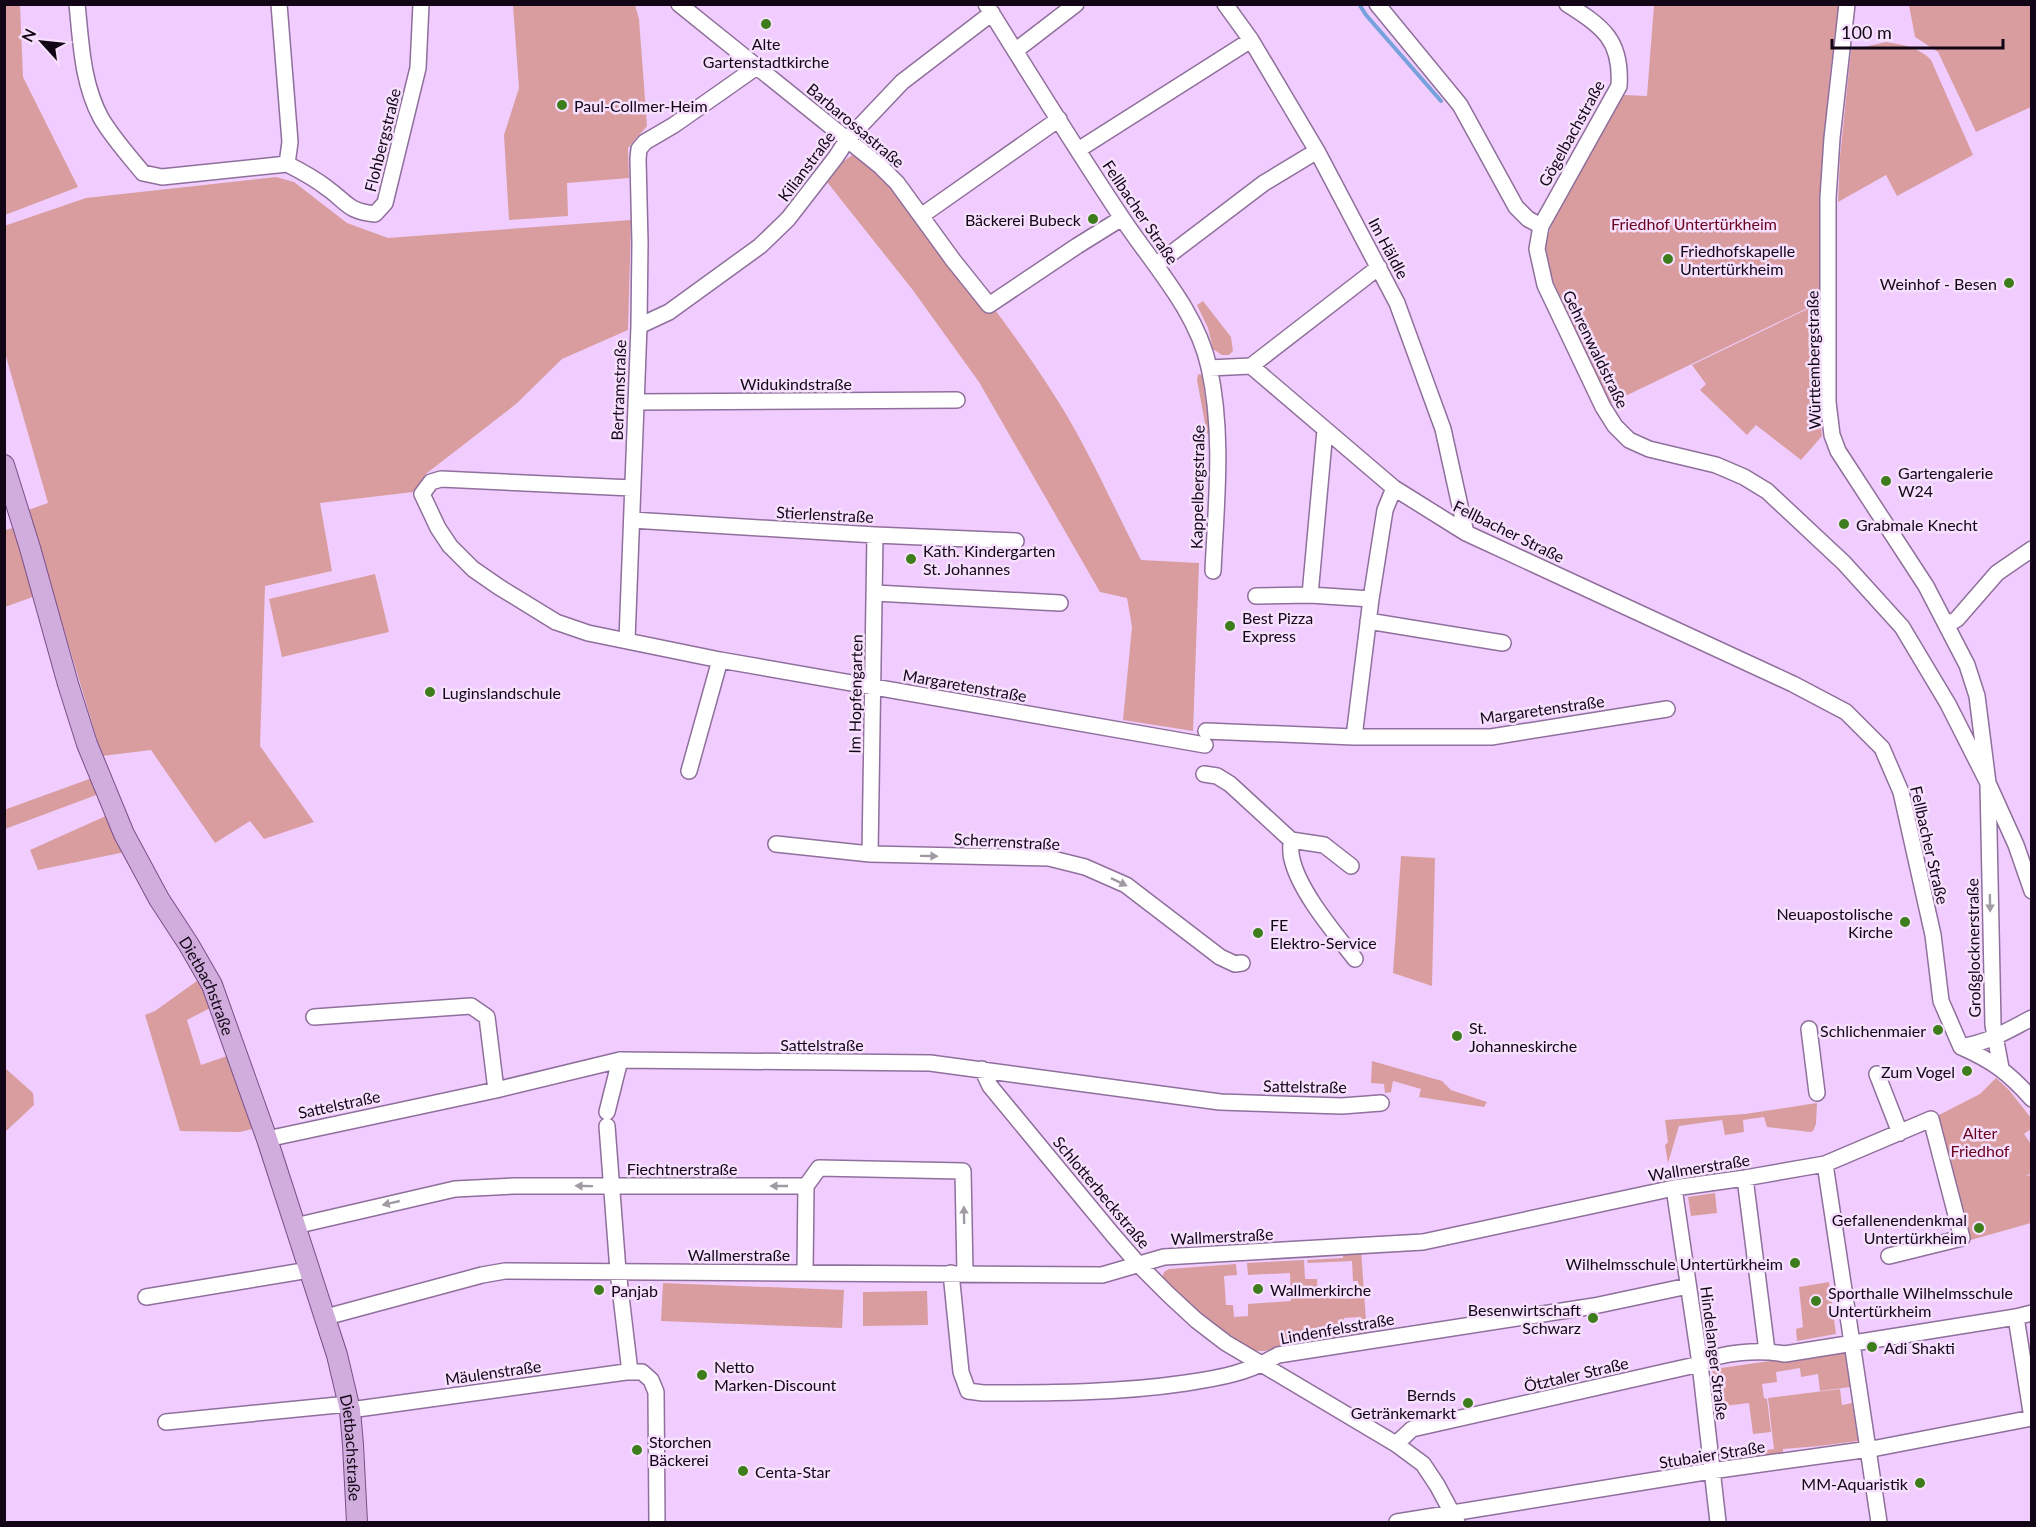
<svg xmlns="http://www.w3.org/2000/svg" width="2036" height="1527" font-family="Lato,sans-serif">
  <rect width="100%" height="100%" fill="#f0cdfe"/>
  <path fill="#d99d9f" d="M5 4 20 5 23 77 78 187 5 215Z
    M513 5H635L639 19 647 126 628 148 629 178 567 183 568 216 509 220 504 135 519 88Z
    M1654 5H1839C1824 103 1820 203 1820 302L1611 403 1545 265 1546 242 1553 220 1624 95 1647 96Z
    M1909 5H2031V107L1976 132 1938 52 1915 37Z
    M1886 42C1903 45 1919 47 1931 60L1973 155 1897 196 1886 175 1838 202 1840 157 1851 50Z
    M855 153 880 166C938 238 999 309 1049 387 1085 441 1111 502 1141 560L1199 563 1193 731 1123 720 1132 627 1127 598 1100 592 979 382 912 289 827 182 844 161Z
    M276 177 294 182 347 223 388 238 631 220 628 330 562 359 516 404 427 473 413 492 320 503 332 571 265 586 260 746 314 822 264 839 250 821 215 843 151 750 102 756 28 510 48 503 5 353 4 226 86 198Z
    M1203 301 1231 337 1233 351 1229 355H1222L1213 349 1208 328 1197 305Z
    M1820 303 1818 403 1822 436 1801 460 1756 425 1747 435 1700 390 1706 384 1692 365Z
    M1198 374 1202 375 1210 433 1207 434 1197 380Z
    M17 527 38 595 5 607V530Z
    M375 574 389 632 282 657 269 599Z
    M92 778 99 794 5 829 4 810Z
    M108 815 125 852 38 870 30 850Z
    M1401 856 1435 858 1432 986 1393 973Z
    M201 978 212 1007 187 1020 201 1065 230 1055 252 1129 240 1132 180 1131 145 1015 155 1011Z
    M1372 1061 1442 1081 1451 1090 1487 1102 1484 1107 1419 1097 1421 1089 1393 1081 1391 1092 1385 1093 1384 1084 1371 1083Z
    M5 1068 33 1093 34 1105 5 1132Z
    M1996 1078 2009 1090 2031 1118V1129L2024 1134 2031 1144V1173L2026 1176 2031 1175V1223L1967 1241 1935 1117 1980 1094Z
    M1817 1103 1816 1124 1813 1131 1810 1132 1767 1127 1764 1117 1743 1120 1744 1132 1725 1135 1722 1120 1679 1126 1668 1163 1665 1145 1668 1142 1665 1120 1745 1114Z
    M1715 1193 1717 1213 1691 1216 1688 1197Z
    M1361 1249 1367 1335 1360 1336 1359 1317 1344 1318 1343 1338 1264 1351C1233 1354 1184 1299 1162 1278L1164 1272 1169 1269 1236 1264 1237 1275 1224 1276 1226 1305H1233L1234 1317 1248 1316V1304L1291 1301 1290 1273 1248 1275 1247 1263 1304 1260 1305 1279H1317L1318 1296 1343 1295 1344 1299 1358 1298V1281H1353L1352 1261 1308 1263 1307 1260 1343 1258V1251Z
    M1829 1282 1836 1334 1797 1341 1796 1329 1803 1327 1799 1287Z
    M663 1283 844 1290 842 1328 661 1321Z
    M927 1291 928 1325 863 1326V1292Z
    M1845 1350 1850 1387 1820 1391 1818 1374 1801 1377 1800 1368 1776 1372 1777 1382 1762 1384 1764 1398 1767 1399 1771 1432 1753 1434 1749 1403 1716 1407 1711 1357 1719 1356 1721 1368Z
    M1840 1389 1842 1405 1852 1403 1858 1441 1819 1446 1783 1449V1455L1747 1460 1746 1452 1774 1449 1768 1398Z"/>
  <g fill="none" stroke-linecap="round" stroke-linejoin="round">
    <path stroke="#76a1dd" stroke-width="4" d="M1359 4 1366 15 1441 101"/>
    <defs>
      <path id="minor" d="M77 4C81 42 82 83 101 118 112 137 129 156 143 173L162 177 287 164
        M279 4 290 142 287 164
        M679 4 880 166 897 183 953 260 989 305 1077 246 1122 218
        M986 4C1030 75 1074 146 1120 215 1152 264 1196 309 1209 367 1224 434 1216 504 1213 571
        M1225 4 1251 40 1317 151 1397 303 1443 429 1466 533
        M1377 4 1460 105 1516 207 1528 219 1541 226
        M1567 4C1603 27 1622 40 1619 86L1541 226 1537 249 1545 285 1603 407 1615 426 1629 440 1649 449 1716 465 1744 477 1767 491 1844 563 1902 627 1948 704 1988 783 2016 845 2032 891
        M1847 4 1832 138 1828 198V402L1832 435 1838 451 1926 586 1967 665 1977 696 1988 783 1993 1025 2001 1068
        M1015 51 1076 4
        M1078 150 1251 40
        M287 164C301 171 314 178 327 188 348 203 347 211 375 214L385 203 418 68 421 4
        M921 216 1059 119
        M1156 265 1264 183 1317 151
        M639 326 669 312 760 246 788 219 836 157 847 140 902 82 992 13
        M1251 366 1379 267
        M1209 368 1251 366 1394 488 1466 533 1793 684 1846 712 1882 748 1901 792 1933 935 1941 1001 1961 1047
        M636 402 957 400
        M632 488 441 479 431 482 422 494 438 528 450 546 473 569 499 587 556 622 588 633 720 660 1205 745
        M632 520 875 535 1016 541
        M875 593 1060 603
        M1310 595 1325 430
        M1256 596 1310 595 1371 599
        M1368 621 1503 643
        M1947 625 1957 619 1997 573 2032 549
        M627 640 639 326 640 243 638 159 639 149 645 142 674 125 758 66
        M1206 731 1354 737H1491L1667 709
        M1354 737 1371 599 1385 510 1394 488
        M689 771 720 660
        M1204 774 1217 776 1230 784 1291 840C1291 846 1290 853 1292 859 1299 891 1334 932 1355 959
        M1291 840 1324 845 1351 866
        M776 844 870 854 1049 858 1085 867 1126 885 1220 957 1235 964 1242 963
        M870 854 875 535
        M314 1017 471 1006 487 1017 496 1090
        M1809 1029 1817 1093
        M1961 1047C1993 1061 2009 1073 2032 1099
        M1961 1047C1992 1041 2005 1032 2032 1018
        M982 1069 990 1086 1113 1235 1139 1265 1168 1294 1196 1320 1226 1343 1396 1444 1423 1464 1437 1485 1457 1522
        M1877 1074 1900 1133
        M607 1112 620 1060
        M607 1126 618 1271 630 1372
        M267 1139 496 1090 620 1060 930 1063 1220 1102 1342 1106 1381 1103
        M1825 1164 1879 1522
        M1745 1178 1767 1351
        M1674 1188 1700 1364 1718 1522
        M295 1226 455 1189 515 1186H806L819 1168 963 1171 965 1273
        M805 1272 806 1186
        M951 1273 961 1372 968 1391 983 1393C1051 1393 1118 1393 1186 1383 1219 1378 1249 1373 1278 1355L1594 1306 1688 1286
        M146 1297 309 1270
        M326 1317 482 1275 505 1271 1102 1275 1164 1257 1423 1242 1674 1188 1745 1178 1825 1164 1931 1119 1962 1238 1889 1256
        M2016 1317 2032 1418
        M350 1410 626 1372H642L651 1380 656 1392 657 1522
        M166 1422 348 1404
        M1396 1444 1412 1429 1700 1364C1721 1351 1761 1350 1785 1354L2016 1317 2032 1313
        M1397 1522 1711 1471 1877 1448 2032 1418"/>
      <g id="major">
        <path id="s1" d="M4 465 30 548 68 684 87 744 124 834 159 899 189 945 212 985 267 1139 337 1355 350 1410 353 1445 357 1522"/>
      </g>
    </defs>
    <use href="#minor" stroke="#8f6f9b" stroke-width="18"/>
    <use href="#major" stroke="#794f88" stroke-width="22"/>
    <use href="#minor" stroke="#fff" stroke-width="15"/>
    <use href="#major" stroke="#d0addc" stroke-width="20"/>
  </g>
  <defs><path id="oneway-solid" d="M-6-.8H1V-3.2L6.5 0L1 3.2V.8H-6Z" transform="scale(1.5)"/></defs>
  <g fill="#a09ba2">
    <use href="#oneway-solid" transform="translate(929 856) rotate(1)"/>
    <use href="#oneway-solid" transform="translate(1119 882) rotate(26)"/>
    <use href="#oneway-solid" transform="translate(1990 903) rotate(89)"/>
    <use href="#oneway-solid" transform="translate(584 1186) rotate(-179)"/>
    <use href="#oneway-solid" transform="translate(779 1186) rotate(180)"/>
    <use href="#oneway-solid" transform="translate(391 1203) rotate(167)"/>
    <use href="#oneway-solid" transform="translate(964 1215) rotate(-91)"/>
  </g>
  <g fill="#3e7d1b" stroke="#f6e0fe" stroke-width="2">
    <circle cx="766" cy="24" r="6"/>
    <circle cx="562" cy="105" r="6"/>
    <circle cx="1093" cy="219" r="6"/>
    <circle cx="1668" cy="259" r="6"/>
    <circle cx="2009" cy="283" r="6"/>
    <circle cx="1886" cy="481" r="6"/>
    <circle cx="1844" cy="524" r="6"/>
    <circle cx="911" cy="559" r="6"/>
    <circle cx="1230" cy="626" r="6"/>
    <circle cx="430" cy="692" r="6"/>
    <circle cx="1905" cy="922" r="6"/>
    <circle cx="1258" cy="933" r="6"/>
    <circle cx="1938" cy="1030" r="6"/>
    <circle cx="1457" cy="1036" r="6"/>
    <circle cx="1967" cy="1071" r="6"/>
    <circle cx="1979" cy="1228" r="6"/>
    <circle cx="1795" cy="1263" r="6"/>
    <circle cx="1258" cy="1289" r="6"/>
    <circle cx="599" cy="1290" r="6"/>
    <circle cx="1816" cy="1301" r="6"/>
    <circle cx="1593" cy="1318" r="6"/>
    <circle cx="1872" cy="1347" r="6"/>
    <circle cx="702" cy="1375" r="6"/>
    <circle cx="1468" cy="1403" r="6"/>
    <circle cx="637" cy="1450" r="6"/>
    <circle cx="743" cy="1471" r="6"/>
    <circle cx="1920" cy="1483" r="6"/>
  </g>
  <g text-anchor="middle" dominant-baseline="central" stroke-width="5" stroke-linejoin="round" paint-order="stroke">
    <g font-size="16" fill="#120616" stroke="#f6e0fe" text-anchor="start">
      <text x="766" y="43" text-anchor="middle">Alte<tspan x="766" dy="18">Gartenstadtkirche</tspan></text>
      <text x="574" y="105">Paul-Collmer-Heim</text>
      <text x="1081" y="219" text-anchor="end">Bäckerei Bubeck</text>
      <text x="1680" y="250">Friedhofskapelle<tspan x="1680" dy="18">Untertürkheim</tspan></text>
      <text x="1997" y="283" text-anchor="end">Weinhof - Besen</text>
      <text x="1898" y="472">Gartengalerie<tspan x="1898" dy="18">W24</tspan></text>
      <text x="1856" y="524">Grabmale Knecht</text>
      <text x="923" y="550">Kath. Kindergarten<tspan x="923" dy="18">St. Johannes</tspan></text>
      <text x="1242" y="617">Best Pizza<tspan x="1242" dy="18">Express</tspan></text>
      <text x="442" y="692">Luginslandschule</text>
      <text x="1893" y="913" text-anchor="end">Neuapostolische<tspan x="1893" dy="18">Kirche</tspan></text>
      <text x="1270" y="924">FE<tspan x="1270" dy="18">Elektro-Service</tspan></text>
      <text x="1469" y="1027">St.<tspan x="1469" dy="18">Johanneskirche</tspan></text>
      <text x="1926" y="1030" text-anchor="end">Schlichenmaier</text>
      <text x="1955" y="1071" text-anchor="end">Zum Vogel</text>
      <text x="1967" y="1219" text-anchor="end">Gefallenendenkmal<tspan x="1967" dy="18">Untertürkheim</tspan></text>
      <text x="1783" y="1263" text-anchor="end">Wilhelmsschule Untertürkheim</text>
      <text x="1270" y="1289">Wallmerkirche</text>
      <text x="611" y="1290">Panjab</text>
      <text x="1828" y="1292">Sporthalle Wilhelmsschule<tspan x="1828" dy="18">Untertürkheim</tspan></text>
      <text x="1581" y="1309" text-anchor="end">Besenwirtschaft<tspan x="1581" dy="18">Schwarz</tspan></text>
      <text x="1884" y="1347">Adi Shakti</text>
      <text x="714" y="1366">Netto<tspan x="714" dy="18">Marken-Discount</tspan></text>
      <text x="1456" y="1394" text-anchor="end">Bernds<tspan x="1456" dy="18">Getränkemarkt</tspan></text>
      <text x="649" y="1441">Storchen<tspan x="649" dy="18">Bäckerei</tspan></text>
      <text x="755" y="1471">Centa-Star</text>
      <text x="1908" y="1483" text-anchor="end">MM-Aquaristik</text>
    </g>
    <g font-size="16" fill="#120616" stroke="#f6e0fe">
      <text transform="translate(856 125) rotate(40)">Barbarossastraße</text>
      <text transform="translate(1571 133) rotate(-61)">Gögelbachstraße</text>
      <text transform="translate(382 140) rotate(-76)">Flohbergstraße</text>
      <text transform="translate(806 166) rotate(-53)">Kilianstraße</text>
      <text transform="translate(1141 212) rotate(56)">Fellbacher Straße</text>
      <text transform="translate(1389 248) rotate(62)">Im Häldle</text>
      <text transform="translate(1596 349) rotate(64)">Gehrenwaldstraße</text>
      <text transform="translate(1813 360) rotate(-91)">Württembergstraße</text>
      <text x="796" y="383">Widukindstraße</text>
      <text transform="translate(618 390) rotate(-88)">Bertramstraße</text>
      <text transform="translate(1197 487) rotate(-89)">Kappelbergstraße</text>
      <text transform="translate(825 514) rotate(3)">Stierlenstraße</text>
      <text transform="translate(1509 531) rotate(26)">Fellbacher Straße</text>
      <text transform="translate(965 685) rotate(10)">Margaretenstraße</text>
      <text transform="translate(855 694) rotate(-89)">Im Hopfengarten</text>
      <text transform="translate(1542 709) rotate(-8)">Margaretenstraße</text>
      <text transform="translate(1007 841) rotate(3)">Scherrenstraße</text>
      <text transform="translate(1930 845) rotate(77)">Fellbacher Straße</text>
      <text transform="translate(1973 948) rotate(-91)">Großglocknerstraße</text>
      <text stroke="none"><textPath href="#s1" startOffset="562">Dietbachstraße</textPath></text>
      <text x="822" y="1044">Sattelstraße</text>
      <text transform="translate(1305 1086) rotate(1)">Sattelstraße</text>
      <text transform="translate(339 1104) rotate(-12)">Sattelstraße</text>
      <text transform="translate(1699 1167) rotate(-9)">Wallmerstraße</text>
      <text x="682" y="1168">Fiechtnerstraße</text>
      <text transform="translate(1102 1192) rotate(50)">Schlotterbeckstraße</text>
      <text transform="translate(1222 1236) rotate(-3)">Wallmerstraße</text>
      <text x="739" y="1254">Wallmerstraße</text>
      <text transform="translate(1337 1328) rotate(-10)">Lindenfelsstraße</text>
      <text transform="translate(1715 1353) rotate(83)">Hindelanger Straße</text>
      <text transform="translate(493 1372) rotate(-8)">Mäulenstraße</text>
      <text transform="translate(1576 1374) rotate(-13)">Ötztaler Straße</text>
      <text stroke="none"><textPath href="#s1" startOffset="1048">Dietbachstraße</textPath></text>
      <text transform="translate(1712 1454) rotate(-9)">Stubaier Straße</text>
    </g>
    <g font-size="16" fill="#69021c" stroke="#f6e0fe">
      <text x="1694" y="223">Friedhof Untertürkheim</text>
      <text x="1980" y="1132">Alter<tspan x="1980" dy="18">Friedhof</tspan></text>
    </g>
  </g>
  <rect width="2036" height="1527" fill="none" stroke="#120616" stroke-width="12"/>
  <g transform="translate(42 42) rotate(297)" stroke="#f6e0fe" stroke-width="4.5" paint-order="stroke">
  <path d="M0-4.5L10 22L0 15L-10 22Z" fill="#120616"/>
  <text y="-9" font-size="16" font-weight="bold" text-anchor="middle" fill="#120616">N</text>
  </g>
  <path d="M1832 39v9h171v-9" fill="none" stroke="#120616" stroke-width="3"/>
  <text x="1841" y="39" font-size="18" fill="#120616" stroke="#f6e0fe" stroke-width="4.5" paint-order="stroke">100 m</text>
</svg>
